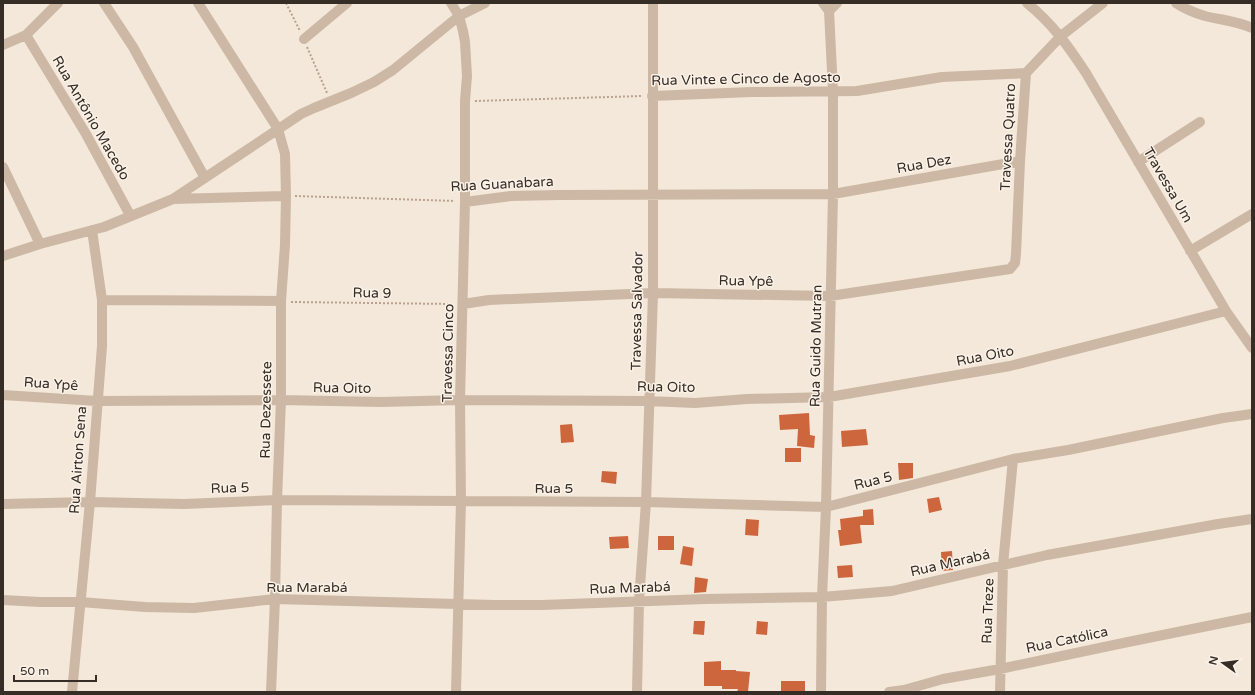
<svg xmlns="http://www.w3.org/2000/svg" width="1255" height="695" font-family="'Varela Round',sans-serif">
  <rect width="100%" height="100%" fill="#f3e8da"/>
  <path fill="#ce663d" d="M809 413 810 435 815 436 814 448 797 446 798 429 780 430 779 415Z
    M572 424 574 442 561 443 560 425Z
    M866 429 868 445 842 447 841 431Z
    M785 448H801V462H785Z
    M898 463H913V478L899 480Z
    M602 471 617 472 616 484 601 482Z
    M939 497 942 510 929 513 927 499Z
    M873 509 874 525H860L862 543 840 546 838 530H841L840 519 863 516V510Z
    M746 519 759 520 758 536 745 535Z
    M628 536 629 548 610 549 609 537Z
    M658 536H674V550H658Z
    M683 546 694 548 692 566 680 564Z
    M952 551 953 570 942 571 941 552Z
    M852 565 853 577 838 578 837 566Z
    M695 577 708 579 706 592 694 593Z
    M694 621H705L704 635 693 634Z
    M757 621 768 622 767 635 756 634Z
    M721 661V670H736V671L750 672 748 692H737L738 689H722V686H704V662Z
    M781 681H805V692H781Z"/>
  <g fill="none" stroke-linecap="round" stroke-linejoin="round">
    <path stroke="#b8a28f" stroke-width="2" stroke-dasharray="2 2" stroke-linecap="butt" d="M286 3 300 31
      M307 47 327 93
      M475 101 643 96
      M295 196 455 201
      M291 302 452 304"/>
    <path stroke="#ccb8a5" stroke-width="10" d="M104 3 133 47 205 178
      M198 3 278 129 285 154 286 196 285 245 281 301V400L277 500 275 599 271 692
      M451 3 459 16 463 31 465 42 467 76 465 101V202L460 400 461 501 456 692
      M1027 3C1053 24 1068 46 1086 73L1226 311 1252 348
      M1176 3C1185 9 1195 13 1205 16 1221 20 1237 21 1252 28
      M829 11 837 3
      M26 35 86 134 130 215
      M304 39 347 3
      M3 45 26 35 58 3
      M652 96 752 92 857 91 942 77 1026 73
      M1138 162 1200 122
      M3 167 40 244
      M173 199 286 196
      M465 202 511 196 559 195 833 194 1020 161
      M1190 251 1252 214
      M3 256 40 244 104 227 173 199 301 114 314 108 351 93 374 82 393 70 459 16 485 3
      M102 300 281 301
      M463 304 489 300 653 293 830 296 1010 269 1015 263 1016 254 1020 161 1026 73 1061 36 1103 3
      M3 395 97 401 281 400 381 402 460 400 648 401 695 403 747 399 829 397 1010 366 1226 311
      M3 504 90 502 184 504 277 500 646 502 826 507 1013 459 1068 450 1223 418 1252 414
      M3 600 40 602H80L145 607 194 608 275 599 494 605H542L705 599 822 597 892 591 1047 555 1218 524 1252 519
      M72 692 90 502 102 346V300L92 230
      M637 692 639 601 646 502 653 293V3
      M821 692 822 597 826 507 833 194V91L829 11 823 3
      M889 692 904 690 943 679 1000 669 1128 642 1252 617
      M1000 692 1003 565 1013 459"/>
  </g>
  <g text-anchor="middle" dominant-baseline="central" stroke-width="3" stroke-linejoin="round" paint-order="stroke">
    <g font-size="14" fill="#372d27" stroke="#fbf2e7">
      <text transform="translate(746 79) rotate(-1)">Rua Vinte e Cinco de Agosto</text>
      <text transform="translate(91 118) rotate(60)">Rua Antônio Macedo</text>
      <text transform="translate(1008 137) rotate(-87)">Travessa Quatro</text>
      <text transform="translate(924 164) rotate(-10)">Rua Dez</text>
      <text transform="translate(502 184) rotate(-3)">Rua Guanabara</text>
      <text transform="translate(1168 185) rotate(60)">Travessa Um</text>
      <text transform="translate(746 281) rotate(1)">Rua Ypê</text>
      <text transform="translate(372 293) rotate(1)">Rua 9</text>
      <text transform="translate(637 311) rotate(-89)">Travessa Salvador</text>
      <text transform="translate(816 346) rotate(-89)">Rua Guido Mutran</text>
      <text transform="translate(448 353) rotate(-89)">Travessa Cinco</text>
      <text transform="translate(985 356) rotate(-11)">Rua Oito</text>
      <text transform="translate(51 384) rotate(4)">Rua Ypê</text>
      <text transform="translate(666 387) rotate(1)">Rua Oito</text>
      <text transform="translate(342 388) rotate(1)">Rua Oito</text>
      <text transform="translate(266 410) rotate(-89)">Rua Dezessete</text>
      <text transform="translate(78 460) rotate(-86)">Rua Airton Sena</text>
      <text transform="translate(873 481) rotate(-14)">Rua 5</text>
      <text transform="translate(230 488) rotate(-2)">Rua 5</text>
      <text x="554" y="488">Rua 5</text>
      <text transform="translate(950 563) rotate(-13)">Rua Marabá</text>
      <text x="307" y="587">Rua Marabá</text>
      <text transform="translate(630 588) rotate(-2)">Rua Marabá</text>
      <text transform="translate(988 611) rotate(-88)">Rua Treze</text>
      <text transform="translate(1067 640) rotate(-12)">Rua Católica</text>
    </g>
  </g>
  <rect width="1255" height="695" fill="none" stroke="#372d27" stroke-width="8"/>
  <g transform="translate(1223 663) rotate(284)" stroke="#fbf2e7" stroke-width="3" paint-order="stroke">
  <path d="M0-3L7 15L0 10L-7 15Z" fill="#372d27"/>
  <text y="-6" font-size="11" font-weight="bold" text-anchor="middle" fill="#372d27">N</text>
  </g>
  <path d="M14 675v6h82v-6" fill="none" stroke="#372d27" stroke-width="2"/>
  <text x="20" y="675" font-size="12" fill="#372d27" stroke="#fbf2e7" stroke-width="3" paint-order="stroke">50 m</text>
</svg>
